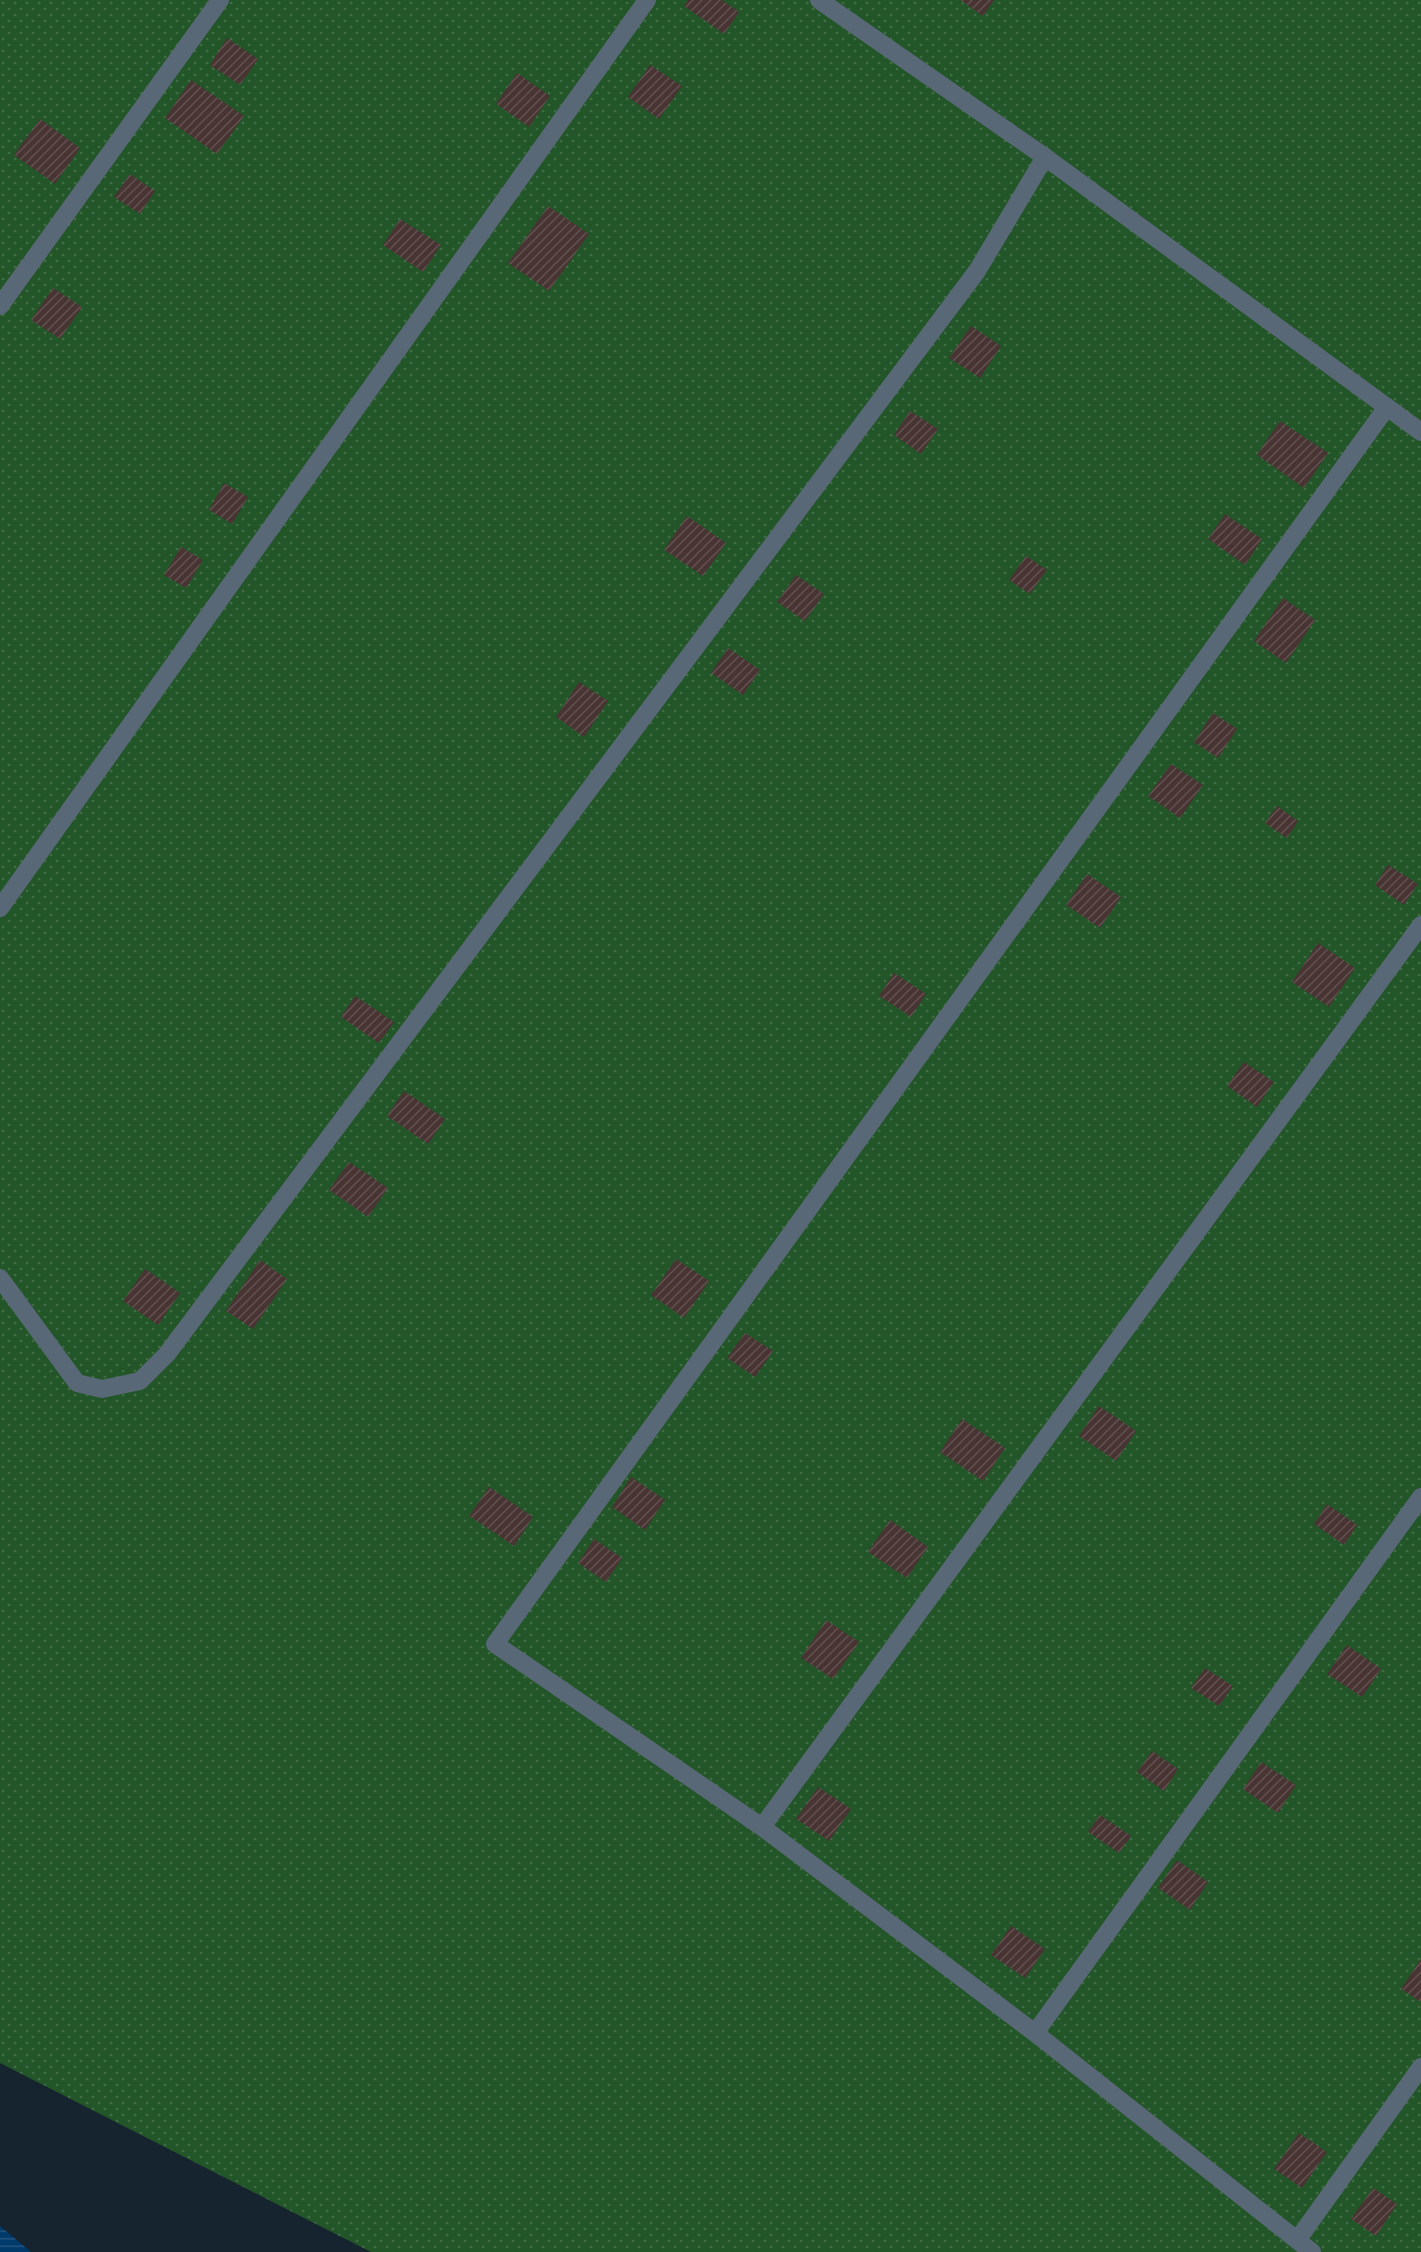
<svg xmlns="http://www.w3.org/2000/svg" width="1421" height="2252" font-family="'PT Sans',sans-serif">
  <defs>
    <pattern id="green-dots" width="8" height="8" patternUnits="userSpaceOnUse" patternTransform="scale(1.5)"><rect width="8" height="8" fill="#225527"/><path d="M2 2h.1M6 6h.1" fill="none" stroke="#416d46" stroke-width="1.8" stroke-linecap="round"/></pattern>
    <pattern id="water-rules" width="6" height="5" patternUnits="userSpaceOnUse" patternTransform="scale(1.5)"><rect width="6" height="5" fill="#003a6b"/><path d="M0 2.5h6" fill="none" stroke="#245680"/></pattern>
    <pattern id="building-hatch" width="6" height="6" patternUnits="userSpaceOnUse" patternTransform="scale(1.5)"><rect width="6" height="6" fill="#483433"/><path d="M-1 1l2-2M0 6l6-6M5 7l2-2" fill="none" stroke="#625150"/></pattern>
  </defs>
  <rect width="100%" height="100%" fill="#16242f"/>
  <path fill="url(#green-dots)" d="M0 0H1421V2252H371L0 2063Z"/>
  <path fill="url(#water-rules)" d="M0 2226 31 2252H0Z"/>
  <path fill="url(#building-hatch)" d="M688 0H722L739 12 724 34 684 6Z
    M960 0H994L983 16Z
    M227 38 258 59 240 85 210 65Z
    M650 65 682 86 659 119 628 97Z
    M517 73 550 96 529 127 496 104Z
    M191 80 244 116 217 154 165 118Z
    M40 119 80 148 55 184 14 155Z
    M130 174 155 191 140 214 114 197Z
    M548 206 589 234 549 291 508 263Z
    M400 219 441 245 423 272 383 245Z
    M53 288 82 307 60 339 31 320Z
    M971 326 1001 346 980 378 949 358Z
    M910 411 938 429 921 454 894 435Z
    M1280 421 1328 453 1304 488 1257 455Z
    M224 483 248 497 232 524 209 510Z
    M1225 514 1262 539 1245 565 1208 539Z
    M687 516 726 543 703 576 664 550Z
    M181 547 203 560 186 588 164 575Z
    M1026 556 1047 570 1030 594 1009 580Z
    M796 575 824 594 805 621 777 602Z
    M1283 598 1315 620 1286 663 1254 641Z
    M728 648 760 670 743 695 711 673Z
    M579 682 608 701 584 737 556 717Z
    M1213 713 1237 729 1218 758 1194 742Z
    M1171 764 1203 785 1180 818 1148 796Z
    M1277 806 1298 821 1287 838 1265 823Z
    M1388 865 1418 884 1404 905 1375 885Z
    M1087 874 1121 897 1100 928 1066 905Z
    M1318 943 1355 968 1329 1007 1292 982Z
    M894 973 926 994 911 1017 879 996Z
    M355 996 394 1022 379 1043 341 1017Z
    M1244 1062 1274 1082 1257 1107 1227 1086Z
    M404 1091 445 1119 428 1144 387 1116Z
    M349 1162 388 1188 368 1217 329 1190Z
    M676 1259 709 1281 684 1318 651 1295Z
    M260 1260 287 1279 253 1329 226 1311Z
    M145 1269 180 1293 158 1325 123 1301Z
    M745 1333 773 1351 755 1377 727 1358Z
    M1099 1406 1136 1431 1116 1461 1079 1436Z
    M962 1419 1005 1448 983 1481 940 1452Z
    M631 1477 665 1500 645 1530 612 1507Z
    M489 1487 533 1517 514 1546 469 1516Z
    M1327 1504 1357 1525 1344 1545 1314 1524Z
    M890 1520 928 1547 907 1578 868 1552Z
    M594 1539 622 1558 606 1582 578 1563Z
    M826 1620 859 1642 833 1679 801 1658Z
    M1347 1645 1381 1669 1362 1697 1327 1674Z
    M1205 1668 1233 1686 1219 1706 1191 1688Z
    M1152 1751 1178 1769 1164 1791 1137 1772Z
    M1261 1762 1296 1785 1278 1813 1243 1789Z
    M818 1787 851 1809 829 1841 796 1819Z
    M1100 1815 1131 1836 1119 1853 1088 1832Z
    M1177 1860 1208 1882 1190 1910 1158 1888Z
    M1011 1926 1045 1949 1025 1978 991 1955Z
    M1421 1959V2002L1401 1989Z
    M1299 2133 1327 2152 1302 2188 1274 2169Z
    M1373 2188 1397 2204 1376 2236 1351 2219Z"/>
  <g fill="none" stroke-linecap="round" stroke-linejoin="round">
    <path stroke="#596876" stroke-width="18" d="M0 306 220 0
      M0 908 647 0
      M0 1278 77 1383 102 1389 140 1381 167 1354 977 271 1045 157
      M762 1827 1421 925
      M1035 2033 1421 1497
      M1298 2239 1421 2067
      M1312 2252 1035 2033 762 1827 495 1644 1387 407"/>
    <path stroke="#596876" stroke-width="18" d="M819 0 1045 157 1421 432"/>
  </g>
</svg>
